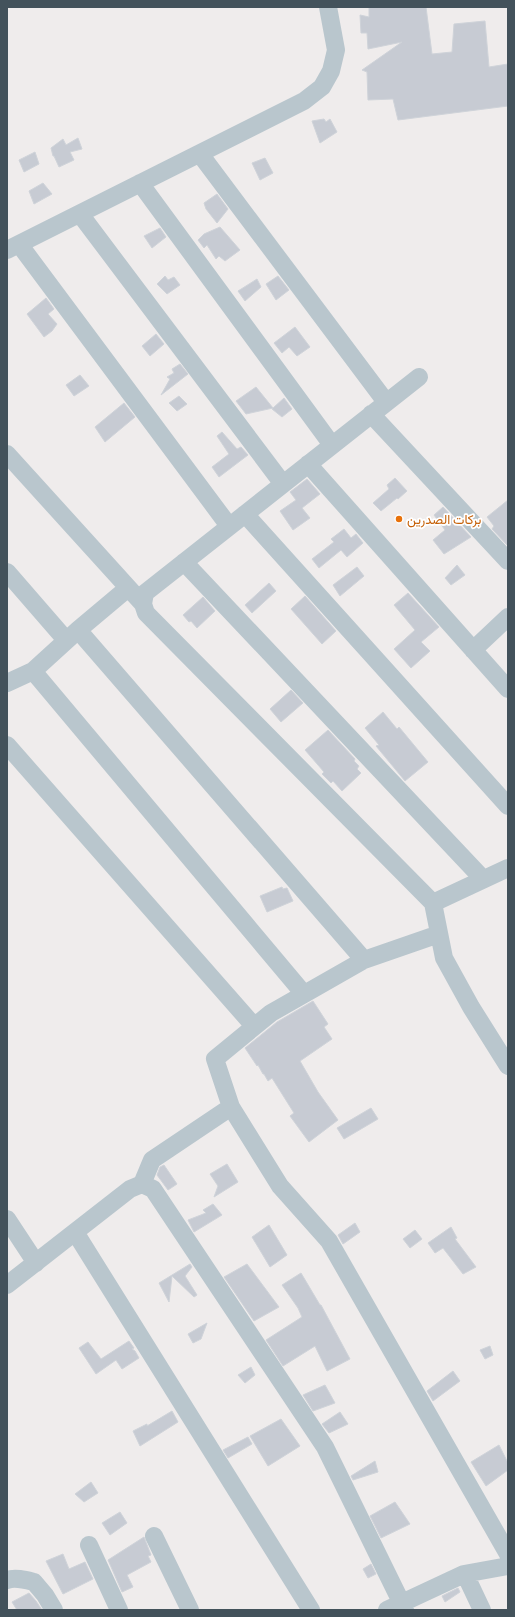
<svg xmlns="http://www.w3.org/2000/svg" width="515" height="1617" font-family="'Exo 2',Vazirmatn,sans-serif">
  <rect width="100%" height="100%" fill="#efecec"/>
  <path fill="#c7cbd3" stroke="#cfd3d9" d="M369 7H426L432 54 452 52 454 24 485 21 489 67 508 64V106L398 120 393 99 368 100 367 72 362 70 402 42 368 49 367 33H361L360 15 369 17Z
    M324 119 326 122 330 119 337 132 320 143 312 121Z
    M78 138 82 149 70 152 74 160 59 167 54 156H53L51 148 63 139 66 145Z
    M35 152 39 164 24 172 19 160Z
    M265 158 273 173 260 180 252 163Z
    M43 183 52 194 34 204 29 191Z
    M217 194 228 209 217 223 206 209 204 203Z
    M220 227 240 250 225 261 219 256 216 259 207 245 204 248 198 240 204 234Z
    M160 228 166 237 152 248 144 236Z
    M165 276 168 280 174 277 180 285 167 294 157 284Z
    M278 276 289 290 276 300 266 284Z
    M257 279 261 287 245 301 238 291Z
    M46 298 54 309 48 314 57 324 52 331 44 337 27 314Z
    M295 327 310 347 297 356 289 347 282 353 274 343Z
    M156 334 164 344 150 356 142 346Z
    M180 364 188 374 161 395 170 379 167 377 174 373 172 369Z
    M80 375 89 386 74 396 66 385Z
    M256 387 273 408 284 398 292 409 282 417 272 409 273 408 246 414 236 401Z
    M179 396 187 404 177 411 169 403Z
    M124 403 135 417 105 442 95 427Z
    M222 432 237 449 241 447 248 455 219 477 212 467 229 454 217 436Z
    M395 478 407 491 398 499 397 498 381 511 373 503 389 489 387 485Z
    M307 479 320 494 302 508 310 518 293 530 280 511 296 500 290 492Z
    M508 500V546L492 529 494 526 487 517Z
    M443 507 471 537 444 554 433 540 445 530 434 515Z
    M344 529 351 538 356 534 363 543 347 557 341 550 319 568 312 559 334 542 331 539Z
    M457 565 465 575 451 585 445 578Z
    M357 567 364 576 340 596 333 585Z
    M269 583 276 591 252 613 245 605Z
    M408 593 439 627 421 642 430 651 411 668 394 649 415 630 394 605Z
    M305 596 336 631 322 644 291 609Z
    M203 597 215 611 197 628 191 621 189 622 183 615Z
    M291 690 303 703 281 722 270 709Z
    M383 712 397 729 399 727 428 762 405 781 376 746 379 745 365 728Z
    M328 730 355 759 354 761 359 766 357 769 361 773 342 791 333 781 331 783 322 774 324 772 305 750Z
    M282 887 283 889 287 888 293 901 267 912 260 896Z
    M313 1001 328 1024 324 1027 332 1039 300 1061 318 1092 338 1120 309 1142 290 1116 294 1113 272 1078 268 1081 264 1074H263L258 1065 257 1066 245 1048 277 1022Z
    M371 1108 378 1119 344 1139 337 1128Z
    M227 1164 238 1182 214 1197 218 1186 210 1174Z
    M164 1165 177 1184 168 1190 157 1175 160 1167Z
    M213 1204 222 1215 194 1232 188 1220 206 1213 203 1210Z
    M355 1223 360 1232 343 1244 338 1235Z
    M269 1225 287 1255 270 1267 252 1237Z
    M451 1227 457 1238 455 1239 476 1267 463 1274 443 1248 435 1253 428 1243Z
    M415 1230 422 1239 410 1248 403 1239Z
    M190 1264 192 1267 185 1276 197 1295 194 1297 172 1276 169 1302 159 1283Z
    M247 1264 279 1307 254 1321 224 1277Z
    M301 1273 320 1305H321L350 1359 327 1371 315 1346 283 1366 266 1340 302 1317 298 1308 282 1285Z
    M207 1323 201 1339 193 1343 188 1334Z
    M129 1341 134 1348 132 1349 135 1351 139 1358 122 1369 116 1360 96 1374 79 1348 88 1342 101 1359Z
    M490 1346 493 1355 485 1359 480 1350Z
    M251 1367 255 1375 245 1383 238 1375Z
    M453 1371 460 1381 433 1401 427 1391Z
    M325 1385 335 1403 313 1411 303 1395Z
    M172 1411 178 1422 140 1446 133 1431 147 1424V1426Z
    M340 1412 348 1424 329 1433 322 1424Z
    M281 1419 300 1446 268 1466 250 1436Z
    M248 1437 252 1444 228 1458 223 1450Z
    M499 1445 508 1463V1470L486 1486 471 1462Z
    M375 1461 378 1472 353 1480 351 1476Z
    M91 1482 98 1493 84 1502 75 1494Z
    M395 1502 410 1524 381 1538 370 1516Z
    M120 1512 127 1523 110 1535 102 1523Z
    M144 1537 151 1555 148 1556 151 1562 127 1575 133 1587 122 1592 108 1560Z
    M63 1554 69 1569 85 1562 93 1579 63 1594 46 1561Z
    M371 1564 376 1574 368 1578 363 1569Z
    M458 1588 460 1592 445 1602 442 1596Z
    M29 1593 36 1601 42 1610H17L12 1602Z"/>
  <g fill="none" stroke-linecap="round" stroke-linejoin="round">
    <path stroke="#b9c6cd" stroke-width="18" d="M200 154 386 402
      M140 183 332 445
      M80 214 283 484
      M19 244 229 526
      M7 250 304 101 322 87 331 71 336 50 328 7
      M371 414 508 561
      M7 454 143 604 146 613 433 903 444 958 471 1007 508 1066
      M308 464 508 689
      M245 514 508 806
      M184 562 483 879
      M7 572 66 640
      M143 604 145 593 419 377
      M78 630 364 960
      M473 650 508 617
      M33 671 304 994
      M7 683 33 671 78 630 128 588
      M7 745 254 1026
      M433 903 508 868
      M439 934 364 960 271 1013 215 1059 231 1107 280 1186 329 1241 508 1554
      M142 1184 152 1160 231 1107
      M7 1219 36 1263
      M75 1232 311 1610
      M7 1285 130 1189 142 1184 153 1189 325 1447 405 1610
      M154 1536 190 1610
      M89 1545 119 1610
      M465 1574 482 1610
      M7 1580C15 1577 26 1580 34 1582L45 1595 54 1610
      M387 1610 464 1574 508 1566"/>
  </g>
  <circle fill="#e8710a" stroke="#fff" stroke-width="1.5" cx="399" cy="519" r="4"/>
  <g text-anchor="middle" dominant-baseline="central" stroke-width="3.5" stroke-linejoin="round" paint-order="stroke">
    <g font-size="13" fill="#c56008" stroke="#fff" text-anchor="start">
      <text x="407" y="519">بركات الصدرين</text>
    </g>
  </g>
  <rect width="515" height="1617" fill="none" stroke="#43525b" stroke-width="16"/>
</svg>
